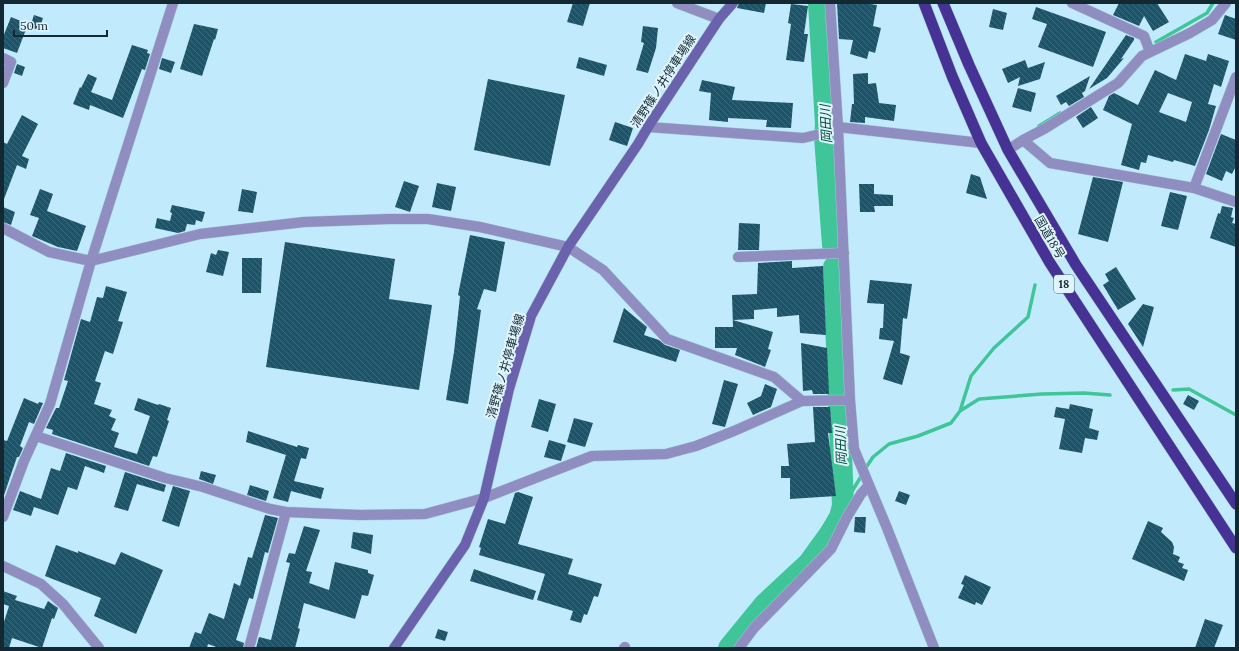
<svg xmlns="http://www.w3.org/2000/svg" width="1239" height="651" font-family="Lora,'Noto Sans JP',serif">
  <defs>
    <pattern id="building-back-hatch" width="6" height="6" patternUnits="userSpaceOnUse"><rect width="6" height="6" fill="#1c5469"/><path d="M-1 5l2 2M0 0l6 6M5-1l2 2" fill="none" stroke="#3b697b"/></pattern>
  </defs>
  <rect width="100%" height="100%" fill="#c1ebfd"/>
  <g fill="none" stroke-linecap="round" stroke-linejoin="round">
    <path stroke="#3fc598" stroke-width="3.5" d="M1156 42 1207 13 1213 3
      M1039 126 1060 113
      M1173 390 1189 389 1236 415
      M960 411 971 376 994 348 1028 317 1035 285
      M865 469 873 457 889 444 918 436 951 423 960 411 979 399 1042 394 1084 393 1110 395
      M843 506 862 475"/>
    <path stroke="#3fc598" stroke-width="22" d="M819 3 826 125 825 137 833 245
      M729 648 765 604 809 563 830 534 840 517 843 506 834 267"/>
  </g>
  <path fill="url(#building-back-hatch)" fill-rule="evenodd" d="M573 3H590L583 26 567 22Z
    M739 3H766L764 13 737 8Z
    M837 3H863L877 5 873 26 881 28 875 53 869 51 867 59 850 54 853 40 839 39Z
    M1119 3H1157L1169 22 1153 31 1144 16 1139 26 1113 15Z
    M791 4 808 6 804 34H808L804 62 786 60 791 24 788 23Z
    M1036 7 1106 32 1093 67 1038 47 1047 24 1032 19Z
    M993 9 1007 13 1003 30 989 27Z
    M34 15 43 18 39 30 30 27Z
    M1225 15 1236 19V40L1218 34Z
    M11 17 28 24 17 53 3 48V37Z
    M194 24 218 29 215 40 214 39 202 76 180 69Z
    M643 26 658 28 656 48 648 73 636 70 644 43 641 42Z
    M1126 35 1134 38V40L1121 59 1124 58 1107 78 1089 89Z
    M132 45 148 50 147 53 150 54 145 70 142 69 123 118 90 105 89 110 73 104 80 87 81 88 88 74 97 78 91 92 112 100Z
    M1185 54 1206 61 1208 54 1229 61 1221 87 1214 84 1208 104 1216 106 1209 130 1195 166 1174 160 1173 162 1148 155 1146 163 1141 162 1139 170 1121 165 1132 124 1103 110 1109 96 1114 93 1138 105 1155 70 1176 80ZM1168 93 1192 102 1186 122 1159 112Z
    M579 57 607 65 604 76 576 68Z
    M162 58 175 62 171 73 159 69Z
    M1025 60 1028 68 1045 62 1040 79 1018 86 1020 77 1008 83 1002 69Z
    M17 64 25 67 22 76 14 73Z
    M868 73V84L876 83 879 103 896 105 894 121 865 117V123L850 122 852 104H854L853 74Z
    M1090 76 1085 91 1082 93 1084 97 1069 106 1066 102 1061 105 1056 96Z
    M488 79 565 95 550 166 474 150Z
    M702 80 735 87 732 100 793 103 791 128 766 127 767 120 728 118V122L709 120 711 93 699 91Z
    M1018 88 1036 93 1031 112 1012 107Z
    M1091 107 1098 118 1083 128 1076 117Z
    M22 115 38 124 22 156 29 159 26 169 17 165 4 199H3V142L7 144Z
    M615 122 633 128 627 146 609 140Z
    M1221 134 1236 140V166L1232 174 1226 171 1222 181 1206 174Z
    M971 174 980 177 987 199 966 193Z
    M1093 177 1123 182 1108 242 1078 234Z
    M404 181 419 186 410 212 395 207Z
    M437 183 456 187 451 211 432 207Z
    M859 184H874V194L893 195V206H874L875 212H860Z
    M40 189 53 194 47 211 86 226 77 251 58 247 32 236 39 218 30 215Z
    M242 189 257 192 253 213 238 211Z
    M1170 192 1187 196 1178 230 1161 226Z
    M172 205 205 212 202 222 196 220 195 225 187 224 185 231 178 233 155 228 157 218 170 221 172 213 170 212Z
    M1222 206 1233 208 1231 217 1234 218 1232 223 1236 224V247L1210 238 1218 213 1220 214Z
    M3 207 15 212 11 225 3 222Z
    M739 223 760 224 759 250H738Z
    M470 235 505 242 496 292 484 289 477 309 481 310 468 404 446 400 454 352 460 296 458 295Z
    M285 242 395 259 389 299 432 305 419 390 266 367Z
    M218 250 229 252 223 276 206 272 211 253 216 255Z
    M242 258H262L261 293H242Z
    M792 261V268L823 266 826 335 800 333 799 315 777 317V308L754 310V319L733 320 773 332 768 349 771 350 765 367 735 355 737 348H715V327H733L732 295 757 294 758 263Z
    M1116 267 1136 299 1118 310 1103 285 1109 281 1105 274Z
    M870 280 912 284 907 319 903 318 900 353 910 356 902 385 883 379 894 341 879 339 880 328H883L884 304 867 303Z
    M106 286 127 292 118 321 123 322 113 354 105 351 95 381 101 383 94 404 112 410 109 416 116 419 111 430 119 433 114 447 137 454 150 416 134 410 138 398 158 405 159 404 171 408 167 420 169 421 157 457 153 456 149 466 52 434 53 430 46 428 56 408H59L68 381 64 380 81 319 90 322 97 297 103 298Z
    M1143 304 1154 307 1143 347 1128 324Z
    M624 308 647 327 644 335 659 340 665 345 680 350 676 362 613 342Z
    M801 343 827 348 829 394H813L812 390 803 391Z
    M724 380 738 384 725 427 712 424Z
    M765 384 777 389 771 407 753 415 747 403 761 396Z
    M1188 395 1199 401 1194 410 1183 404Z
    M24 398 38 404 39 402 43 403 34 424 29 422 20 446 23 448 19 457H17L3 498V440L7 441Z
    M539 399 556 404 548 432 531 427Z
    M1070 404 1093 409 1089 428 1099 431 1097 440 1085 438 1082 453 1059 449 1065 419 1054 417 1056 407 1069 409Z
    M813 407H830L832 433H828L836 496 790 499V478H781V466H789L787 444 815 442Z
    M574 418 593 423 585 447 567 442Z
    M248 431 297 447 298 445 309 448 306 459 301 458 294 481 324 488 321 499 291 491 288 502 273 498 286 455 246 442Z
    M549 440 566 445 561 461 544 457Z
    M66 453 106 466 104 473 85 466 77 490 68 487 58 515 34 507 31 516 13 510 20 491 41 499 51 468 60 471Z
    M201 471 216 475 213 484 199 479Z
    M125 472 166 485 164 492 137 484 128 511 114 507Z
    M250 485 269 491 266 501 247 495Z
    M173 486 190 491 179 527 162 521Z
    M899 491 910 495 906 505 895 501Z
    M518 492 533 497 518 544 573 559 568 574 602 584 598 597 594 596 587 615 584 614 581 623 570 620 573 611 537 600 545 574 479 555 481 548 479 547 488 519 505 524 515 493Z
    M265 515 278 518 268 553 265 552 253 599 249 598 236 640 244 643 243 648H219L208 644 207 648H189L195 632 201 634 209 613 224 619 234 583 240 586 248 557 252 558Z
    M855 517H866L865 533 854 532Z
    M1148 521 1163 528 1161 532 1172 542 1174 547 1173 554 1180 557 1178 562 1184 564 1182 568 1188 570 1184 581 1132 559Z
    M304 526 320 530 306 571 312 572 309 583 329 590 335 562 368 570V573L374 575 368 596 362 595 355 619 304 603 298 628 300 629 295 648H256L259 637 271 640 290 563 286 562 289 553 295 554Z
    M353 532 373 535 371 554 351 548Z
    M56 545 78 553V551L115 565 121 552 163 570 136 634 94 616 101 598 45 576Z
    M474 569 536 591 533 600 470 581Z
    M965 575 991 587 982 605 976 602 975 605 958 598 964 585 961 584Z
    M3 591 17 596 15 600 44 609 48 601 58 608 54 619 52 618 42 648 12 638 9 648H3V625L9 606 3 604Z
    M1205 619 1223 625 1214 648H1195Z
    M438 629 448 632 445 641 435 638Z"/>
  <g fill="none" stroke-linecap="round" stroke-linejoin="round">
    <defs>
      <path id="minor" d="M677 3 719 19
        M830 3 838 127 850 400 854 449 887 528 934 648
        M1072 3 1144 36 1150 52
        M3 58 11 62 3 83
        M648 127 803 138 829 132 838 127 981 143
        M1023 140 1044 129 1118 83 1142 56 1190 33 1212 20 1226 3
        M1008 150 1023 140 1050 163 1194 188 1236 202
        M1194 188 1236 77
        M3 228 49 252 91 261 200 234 304 222 388 219H428L480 227 568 247 603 270 667 339 774 377 802 401
        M738 257 844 253
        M36 436 165 478 203 487 270 509 286 512 360 515 425 514 484 498 592 456 666 454 696 446 734 431 802 401 850 400
        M3 517 24 461 50 404 91 261 173 3
        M3 566 41 584 63 604 99 648
        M249 648 286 512
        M624 648 625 647
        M739 648 754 628 831 549 847 517 861 494 869 485"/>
      <path id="secondary" d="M394 648 465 545 484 498 509 389 531 316 568 247 638 144 648 127 719 19 733 3"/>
      <path id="trunk" d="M924 3 952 76 981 143 1050 263 1236 548
        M943 3 969 65 1008 150 1076 265 1236 504"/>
    </defs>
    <use href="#minor" stroke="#a2c8d8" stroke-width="11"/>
    <use href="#secondary" stroke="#a2c8d8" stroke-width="11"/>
    <use href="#trunk" stroke="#a2c8d8" stroke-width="12"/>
    <use href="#minor" stroke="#908dc0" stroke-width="10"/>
    <use href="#secondary" stroke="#6a62ac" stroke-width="10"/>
    <use href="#trunk" stroke="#463294" stroke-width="11"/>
  </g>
  <g text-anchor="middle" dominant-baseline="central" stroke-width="4" stroke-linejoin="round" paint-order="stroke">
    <rect fill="#e0f4fe" stroke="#50656e" stroke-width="1" x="1054" y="275" width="20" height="18" rx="3"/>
    <g font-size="11" font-weight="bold" fill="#132830">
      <text x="1064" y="284">18</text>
    </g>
    <g font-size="12" fill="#132830" stroke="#e0f4fe">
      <text transform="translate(663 81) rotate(-57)">清野篠ノ井停車場線</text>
      <text transform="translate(1050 237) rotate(60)">国道18号</text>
      <text transform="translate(505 366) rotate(-74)">清野篠ノ井停車場線</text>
    </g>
    <g font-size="13" font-style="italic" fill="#005039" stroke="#e0f4fe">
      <text transform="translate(826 124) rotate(-93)">岡田川</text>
      <text transform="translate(841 446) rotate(-92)">岡田川</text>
    </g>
  </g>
  <rect width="1239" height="651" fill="none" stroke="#132830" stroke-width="8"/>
  <path d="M14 30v6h93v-6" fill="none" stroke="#132830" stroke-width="2"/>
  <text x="20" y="30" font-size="12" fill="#132830" stroke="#e0f4fe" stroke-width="3" paint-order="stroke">50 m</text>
</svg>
